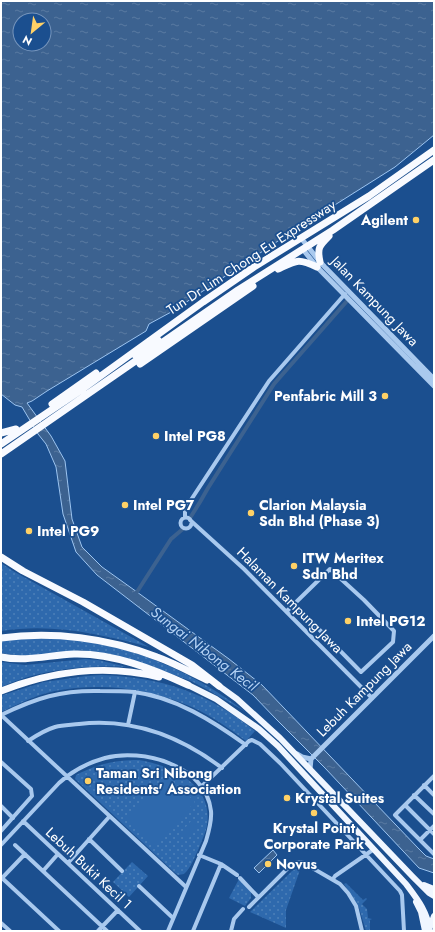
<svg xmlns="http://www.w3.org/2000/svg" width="435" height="932" font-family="Jost,sans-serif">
  <defs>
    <pattern id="green-dots" width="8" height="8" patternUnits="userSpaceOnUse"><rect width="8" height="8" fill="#2e69ad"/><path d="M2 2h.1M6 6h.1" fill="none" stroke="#4d80b9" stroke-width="1.8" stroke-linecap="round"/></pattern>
    <pattern id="water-ripples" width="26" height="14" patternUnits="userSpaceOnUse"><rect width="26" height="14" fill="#3c6290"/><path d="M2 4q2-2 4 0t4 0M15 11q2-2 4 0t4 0" fill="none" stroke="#597aa1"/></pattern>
  </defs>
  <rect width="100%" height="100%" fill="#1b4f8f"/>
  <path fill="url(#green-dots)" d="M1 563 13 571 149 647C100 634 53 623 1 631Z
    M37 638C49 639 60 638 71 640 138 647 192 672 246 712L208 690 191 681 150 666 110 654 81 650 24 656 1 653V640Z
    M85 659 98 660 127 667C84 665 41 669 1 687V662L25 665Z
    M101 675C161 677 209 693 255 731L246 741C229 728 211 716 192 707 150 688 100 682 55 691 36 695 18 704 1 712V696L3 695 44 682 86 676Z
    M139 760C171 765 214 785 207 825 206 832 202 840 199 848 195 856 191 868 184 874L178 875 174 872 75 779 76 775C98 764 114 760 139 760Z
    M132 862 148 876 129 897 113 882Z
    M301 867 286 910V928L250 912 293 870Z
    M239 879 251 892V898L245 906 229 898Z
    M346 883 363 900 366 898 367 899 362 904 367 909 368 918 372 919 370 920V931H366L359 908 344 884Z"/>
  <path fill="#2e69ad" d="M166 775 195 802 154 846 125 818Z
    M191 821 199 827 187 840 180 834Z"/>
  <path fill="url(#water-ripples)" stroke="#9cc4f0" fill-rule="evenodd" d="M1 1H434V135L395 167 284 237 173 311 149 324 146 331 47 391 32 401 27 403 51 436 65 461 72 519 82 547 102 567 137 592 229 659 262 685 418 848 426 856 434 859V873L419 868 325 768 276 719 253 695 97 575 76 552 63 514 56 467 46 444 38 434 22 407 15 405 1 394ZM20 20H44V44H20Z
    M273 850 277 855 259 873 254 868Z"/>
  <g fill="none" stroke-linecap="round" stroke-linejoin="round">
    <path stroke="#3c6290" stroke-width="4" d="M190 518 200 502 208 488 274 384 347 301
      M135 595 171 539 184 528"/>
    <path stroke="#a9c9ee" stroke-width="4" d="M185 517V509L269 381 345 294
      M180.5 523a5.5 5.5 0 1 1 11 0a5.5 5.5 0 1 1-11 0Z
      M190 520 244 569 372 698
      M287 611 330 569 364 600 394 631 393 642 361 672 294 604
      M1 715C36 698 61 690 100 691 112 691 123 691 134 692 175 697 213 721 246 745
      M1 715 186 887
      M128 725 135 692
      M28 741C37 735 45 730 55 727 63 725 71 725 79 724 132 718 181 737 222 768
      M1 762 31 789 32 796 1 831
      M434 776 395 815 434 854
      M424 785 434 795
      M201 787 249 741 252 740 260 744 280 763 400 891 402 895 404 931
      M414 795 434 814
      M405 805 434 834
      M1 806 13 818
      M23 821 140 931
      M89 839 122 871
      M420 840 434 826
      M1 845 59 783C72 771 87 763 105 758 142 748 206 765 211 811 212 821 209 831 206 841L168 931
      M15 845 107 931
      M199 855 221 864 237 875
      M68 863 109 817
      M43 871 58 854
      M2 878 59 931
      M240 878 258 897
      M1 879 25 854
      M333 879 335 876 374 849
      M139 886 173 918
      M249 907 291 865 295 863 302 862 340 884 348 893 356 906 362 931
      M1 923 10 931
      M98 931 118 910
      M193 931 221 864
      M231 931 234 919 243 909"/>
    <path stroke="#a9c9ee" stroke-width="5" d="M301 238 320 262 434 379
      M305 252 317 267 434 386
      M297 754 302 757 311 759
      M310 769 311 759 434 636"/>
    <path stroke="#f0f6ff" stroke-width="6" d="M188 685 216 699 259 729 278 746 406 884C418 900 427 911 430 931
      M219 686 237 699 280 738 413 877 429 893 434 896
      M424 885 434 889
      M416 902 421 912 425 931
      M430 927 434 916"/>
    <path stroke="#f8faff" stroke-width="7" d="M320 262C317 248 319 246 329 236
      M278 269C297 260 298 258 317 267
      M135 355 158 340
      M140 364 253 286
      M52 404 96 373
      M1 433 16 429
      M1 444 84 388 203 302 254 267 369 196 434 150
      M1 454 238 290 333 230 434 160
      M1 557 23 571 83 602 192 665 219 686
      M1 638C53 631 108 638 157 657 174 663 190 672 207 680
      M1 657C26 662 49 655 74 654 113 653 153 669 188 685
      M1 691C51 671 106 664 159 677"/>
  </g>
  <g fill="#ffd166" stroke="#1b4f8f" stroke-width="1.5">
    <circle cx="416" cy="220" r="4"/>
    <circle cx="385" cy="396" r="4"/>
    <circle cx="156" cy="436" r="4"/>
    <circle cx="125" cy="505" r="4"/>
    <circle cx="251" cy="513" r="4"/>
    <circle cx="29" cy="531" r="4"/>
    <circle cx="294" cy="566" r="4"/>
    <circle cx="348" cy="621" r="4"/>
    <circle cx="88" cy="781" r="4"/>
    <circle cx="287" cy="798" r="4"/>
    <circle cx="314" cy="813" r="4"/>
    <circle cx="268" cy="864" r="4"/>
  </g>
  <g text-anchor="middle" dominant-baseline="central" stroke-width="3.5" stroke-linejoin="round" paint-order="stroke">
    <g font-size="14" font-weight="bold" fill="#fff" stroke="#1b4f8f" text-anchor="start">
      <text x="408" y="220" text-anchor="end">Agilent</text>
      <text x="377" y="396" text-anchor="end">Penfabric Mill 3</text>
      <text x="164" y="436">Intel PG8</text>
      <text x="133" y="505">Intel PG7</text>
      <text x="259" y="505">Clarion Malaysia<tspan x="259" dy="16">Sdn Bhd (Phase 3)</tspan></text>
      <text x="37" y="531">Intel PG9</text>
      <text x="302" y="558">ITW Meritex<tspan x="302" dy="16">Sdn Bhd</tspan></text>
      <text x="356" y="621">Intel PG12</text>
      <text x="96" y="773">Taman Sri Nibong<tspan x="96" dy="16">Residents' Association</tspan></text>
      <text x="295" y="798">Krystal Suites</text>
      <text x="314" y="828" text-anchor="middle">Krystal Point<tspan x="314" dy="16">Corporate Park</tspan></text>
      <text x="276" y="864">Novus</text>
    </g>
    <g font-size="14" fill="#fff" stroke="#1b4f8f">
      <text transform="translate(251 257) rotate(-33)">Tun Dr Lim Chong Eu Expressway</text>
      <text transform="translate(375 301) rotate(46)">Jalan Kampung Jawa</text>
      <text transform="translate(290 600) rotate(45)">Halaman Kampung Jawa</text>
      <text transform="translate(364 689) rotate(-45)">Lebuh Kampung Jawa</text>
      <text transform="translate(89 868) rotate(43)">Lebuh Bukit Kecil 1</text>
    </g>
    <g font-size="15" font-style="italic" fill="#b5d3f5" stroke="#1b4f8f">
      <text transform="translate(204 649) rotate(37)">Sungai Nibong Kecil</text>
    </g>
  </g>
  <rect width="435" height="932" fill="none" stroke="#ffffff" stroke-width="4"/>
  <g transform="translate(32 32) rotate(209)"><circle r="19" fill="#1b4f8f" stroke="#7695bc"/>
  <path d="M0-3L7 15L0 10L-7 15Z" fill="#ffd166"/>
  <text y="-6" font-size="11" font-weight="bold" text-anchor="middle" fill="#ffffff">N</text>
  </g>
</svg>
